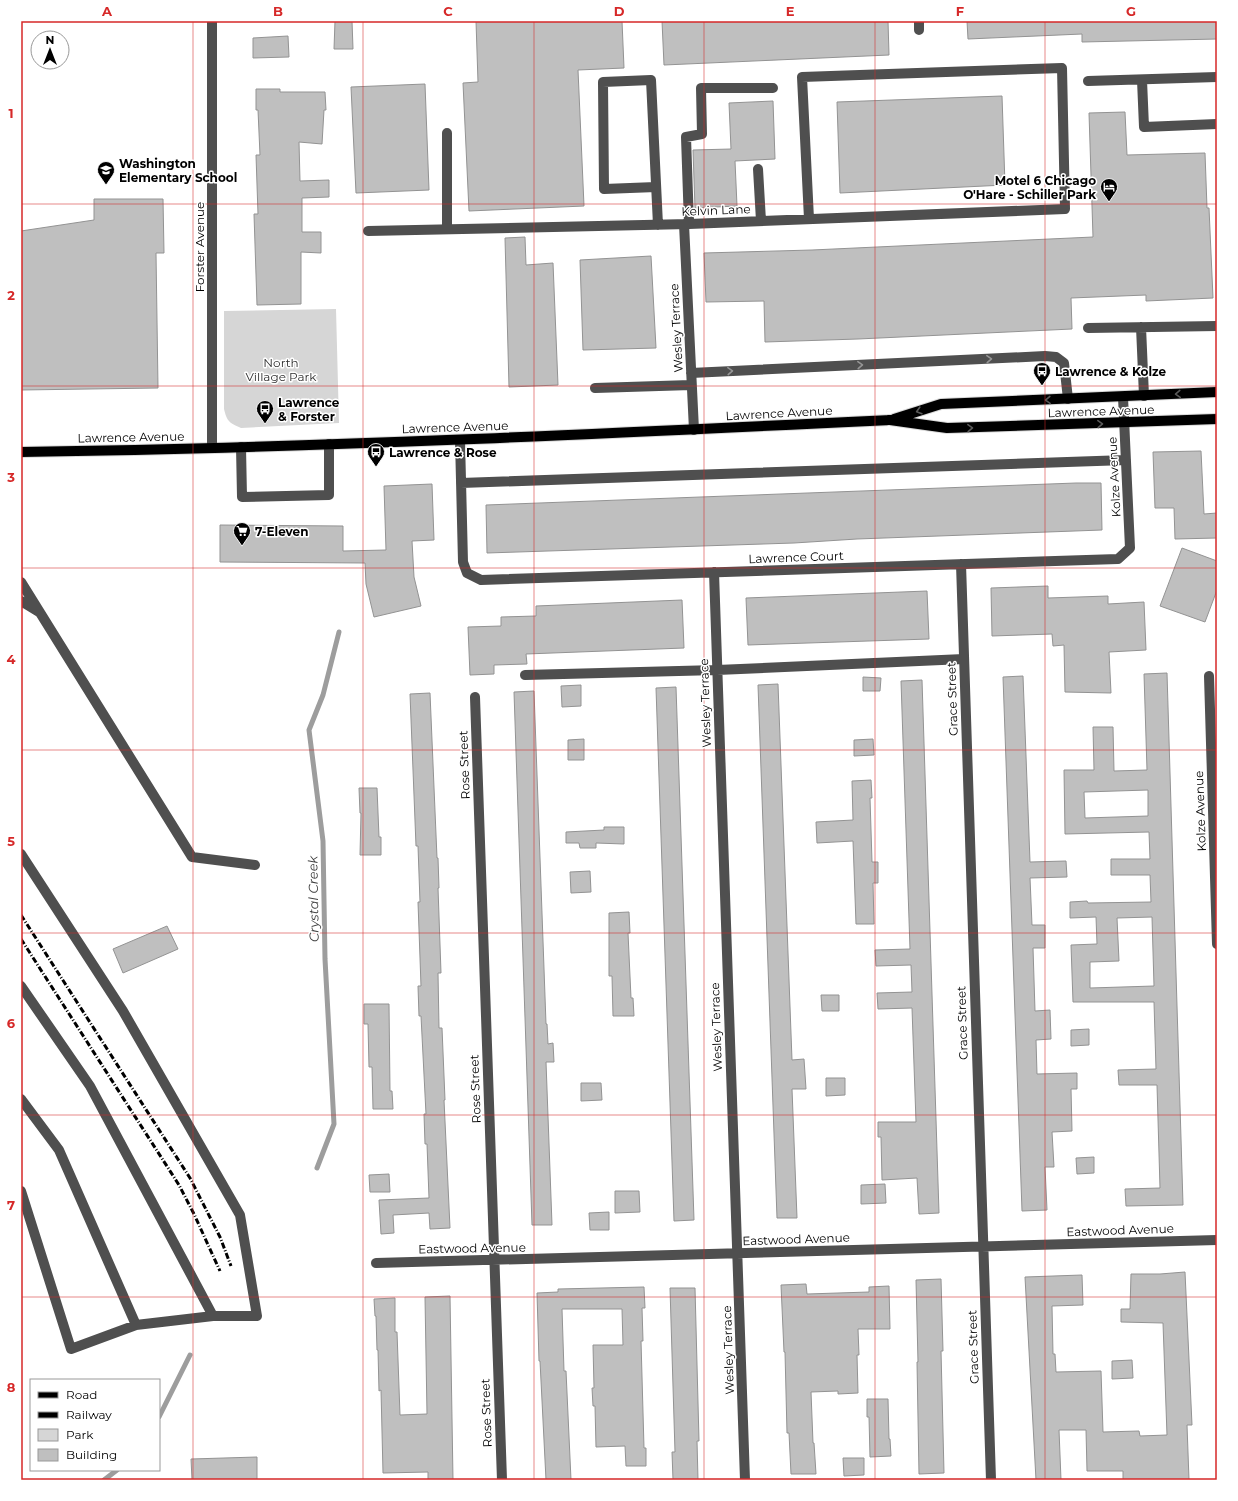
<svg xmlns="http://www.w3.org/2000/svg" width="1238" height="1501" font-family="Montserrat,sans-serif">
  <rect width="100%" height="100%" fill="#fff"/>
  <path fill="#d6d6d6" d="M336 309 339 423 241 428C230 423 227 422 224 409V311Z"/>
  <g fill="none" stroke-linecap="round" stroke-linejoin="round">
    <path stroke="#9d9d9d" stroke-width="5" d="M317 1168 334 1124 325 959 323 841 309 730 323 695 339 632
      M159 1417 190 1355
      M104 1480 117 1470"/>
  </g>
  <path fill="#bfbfbf" stroke="#939393" fill-rule="evenodd" d="M335 21H352L353 49H334Z
    M476 21H622L624 68 578 70 584 206 469 211 463 83 478 82Z
    M662 21H888L889 55 664 65Z
    M967 21H1217V39L1082 42V34L968 39Z
    M288 36 289 57 253 58V38Z
    M425 84 429 190 356 193 351 87Z
    M256 89H280V92H325L326 110H324L322 144 299 142 300 181 329 180V197L302 198V232H321V253L301 252V304L257 305 254 214H258L256 155H260L258 110H256Z
    M1002 96 1005 185 840 193 837 102Z
    M773 101 775 159 735 161 737 206 695 208 693 150 731 149 729 103Z
    M1125 112 1127 155 1205 153 1207 208H1209L1213 298 1146 301V295L1071 298 1072 329 858 339 765 342 764 301 706 302 704 253 812 250 1093 237 1089 113Z
    M94 199H163L164 253H156L158 388 21 390V231L94 220Z
    M525 237 526 265 553 263 558 385 509 387 505 238Z
    M651 256 656 348 583 350 580 260Z
    M1201 451 1204 514 1217 513V538L1175 539 1174 508H1155L1153 452Z
    M1076 483H1101L1102 530 857 539 794 543 487 553 486 505Z
    M432 484 434 540 412 541 414 577 421 606 374 617 366 584 365 563 220 562V525L343 526V551L386 550 384 486Z
    M1182 548 1217 561V590L1205 622 1160 606Z
    M1048 586V598L1108 596V604L1144 602 1146 650 1109 652 1111 693 1065 692 1064 645 1053 646 1052 634 992 636 991 588Z
    M927 591 929 639 748 645 746 598Z
    M682 600 684 648 526 654 527 664 494 665V674L470 675 468 627 501 626V617L536 616V606Z
    M1167 673 1183 1205 1126 1206 1125 1189 1160 1188 1157 1085H1119L1118 1070 1156 1069 1154 1002H1073L1071 945 1097 944 1096 917 1070 918V902L1087 901 1088 903 1151 902 1150 875H1111V859H1150L1149 832 1065 834 1064 770H1094L1093 727H1113L1114 771 1147 770 1144 674ZM1148 790V816L1085 818 1084 792ZM1152 917 1154 986 1090 988V962L1119 961 1117 918Z
    M1023 676 1030 862 1066 861 1067 877 1030 878 1032 925H1045V948H1033L1035 1011 1050 1010 1051 1039 1036 1040 1037 1074 1077 1073V1089H1071L1072 1131 1052 1132 1054 1167H1045L1047 1210 1022 1211 1003 677Z
    M863 677 881 678 880 691H863Z
    M922 680 939 1213 919 1214 917 1178 882 1180 881 1137H878V1122H916L912 1008 878 1009 877 993 912 992 911 965 876 966 875 950 910 949 901 681Z
    M778 684 792 1060 804 1059 806 1089H792L797 1218H777L758 685Z
    M581 685V706L562 707 561 686Z
    M676 687 694 1220 674 1221 656 688Z
    M534 691 546 1024H547L548 1044 553 1043 554 1062H546L552 1225H532L514 692Z
    M430 693 437 858H438L439 888H438L441 973H438L439 1028H442L445 1100H444L450 1228 430 1229 429 1213 393 1215 394 1233 381 1234 379 1200 429 1198 427 1144H425L424 1114H426L421 1016H419L418 986H421L418 902H420L418 846H416L410 694Z
    M584 739V760H568V740Z
    M873 739 874 755 854 756V740Z
    M871 780 872 798H870L872 862H878V883H873L874 924H856L853 841 817 843 816 822 853 820 852 781Z
    M359 788H377L379 837H381V855H360L361 813H360Z
    M604 827H624V844L596 843V848H580L579 843H566V832L604 830Z
    M590 871 591 892 571 893 570 872Z
    M629 912 630 933H628L631 998H633L634 1016H613L612 976H609V913Z
    M167 926 178 949 123 973 113 949Z
    M821 995H839V1011H822Z
    M364 1004H389L390 1091H392L393 1109H373L372 1067H369L368 1024H364Z
    M1089 1029V1045L1071 1046V1030Z
    M826 1078H845V1095L826 1096Z
    M581 1083H601L602 1100 581 1101Z
    M1094 1157V1173L1077 1174 1076 1158Z
    M389 1174 390 1192H370L369 1175Z
    M885 1184 886 1203 861 1204V1185Z
    M615 1191H639L640 1212 615 1213Z
    M609 1212V1230H590L589 1213Z
    M1185 1272 1192 1425H1187L1189 1480H1123V1471H1087L1086 1430H1059L1061 1480H1036L1025 1277 1082 1275 1083 1305 1052 1306 1053 1354H1055L1056 1372 1101 1371 1103 1432 1139 1431 1140 1436 1167 1435 1163 1323 1121 1322V1309H1130L1131 1274H1160Z
    M941 1279 943 1351H941L944 1473 919 1474 917 1362H918L916 1280Z
    M806 1284 807 1294 869 1292V1287L889 1286 890 1329H858L859 1355H857L858 1393 838 1394V1391L811 1392 813 1443H814L816 1474H791L789 1433H787L785 1352H784L781 1285Z
    M644 1287 645 1308H642L643 1341H641L644 1448H646V1466H626L625 1446 596 1447 595 1406H593L592 1388H594L593 1345H623L622 1309H562L564 1371H566L571 1480H546L540 1361H539L537 1293 558 1292V1289Z
    M670 1288H695L699 1441H697L698 1480H673L672 1452H675Z
    M450 1296 453 1480H428V1472L383 1473 381 1390 379 1391 378 1350H377L376 1316H375L374 1299 395 1298V1332H397L400 1415 427 1414 425 1297Z
    M1132 1360 1133 1378 1112 1379V1361Z
    M867 1399H888L889 1439H890L891 1456 870 1457 869 1417H867Z
    M257 1457V1480H192L191 1459Z
    M843 1458H864V1475L844 1476Z"/>
  <g fill="none" stroke-linecap="round" stroke-linejoin="round">
    <defs>
      <path id="major" d="M894 419 941 404 1217 392
        M21 452C311 448 600 434 890 420L947 428 1217 419"/>
    </defs>
    <use href="#major" stroke="#dbdbdb" stroke-width="12"/>
    <path stroke="#4f4f4f" stroke-width="10" d="M212 21V448
      M919 21V30
      M1142 80 1144 127 1217 124
      M1088 81 1217 77
      M447 133V229
      M758 169 761 221
      M656 187 604 189 603 82 651 80 658 225
      M684 224 694 430
      M689 224 686 137 702 134 701 88H773
      M368 231 689 224 1065 209 1062 68 802 77 809 219
      M1141 327 1144 396
      M1088 328 1217 326
      M691 373 1045 356 1056 357 1064 363 1068 399
      M595 388 691 385
      M460 440 463 562 467 573 481 580 1118 559 1130 548 1123 397
      M241 447 242 497 329 495V444
      M461 483 1126 460
      M961 564 991 1480
      M714 572 745 1480
      M21 582 192 857 255 865
      M21 601 39 612
      M525 675 717 670 964 659
      M1209 676 1217 944
      M475 697 502 1480
      M21 854 123 1011 240 1215 257 1316H213L136 1325 71 1349 21 1191
      M21 986 90 1086 213 1316
      M21 1099 59 1150 136 1325
      M376 1263 1217 1240"/>
    <use href="#major" stroke="#000" stroke-width="10"/>
    <path stroke="#000" stroke-width="3" stroke-dasharray="6 2 1 2" stroke-linecap="butt" d="M21 915 190 1178 220 1237 231 1266
      M21 939 179 1185 194 1214 220 1271"/>
  </g>
  <defs><path id="oneway-chevron" d="M-2-3.5L2.5 0L-2 3.5" fill="none" stroke-width="1.6" stroke-linecap="round" stroke-linejoin="round"/></defs>
  <g stroke="#959595">
    <use href="#oneway-chevron" transform="translate(989 359) rotate(-3)"/>
    <use href="#oneway-chevron" transform="translate(860 365) rotate(-3)"/>
    <use href="#oneway-chevron" transform="translate(730 371) rotate(-3)"/>
  </g>
  <g stroke="#595959">
    <use href="#oneway-chevron" transform="translate(1178 394) rotate(177)"/>
    <use href="#oneway-chevron" transform="translate(1048 400) rotate(178)"/>
    <use href="#oneway-chevron" transform="translate(919 411) rotate(163)"/>
    <use href="#oneway-chevron" transform="translate(1100 424) rotate(-2)"/>
    <use href="#oneway-chevron" transform="translate(970 428) rotate(-2)"/>
  </g>
  <path fill="none" stroke="#d62828" stroke-width="1" stroke-opacity="0.55" d="M193 21V1480M363 21V1480M534 21V1480M704 21V1480M875 21V1480M1045 21V1480M21 204H1217M21 386H1217M21 568H1217M21 750H1217M21 933H1217M21 1115H1217M21 1297H1217"/>
  <defs>
    <symbol id="school-pin" viewBox="-11 -11 22 30"><path d="M0 17L-7.5 6A9.5 9.5 0 1 1 7.5 6Z" fill="#000" stroke="#fff"/><path d="M0-5L7-2L0 1L-7-2ZM-4 1L0 2.5L4 1V4Q0 6-4 4Z" fill="#fff"/></symbol>
    <symbol id="hotel-pin" viewBox="-11 -11 22 30"><path d="M0 17L-7.5 6A9.5 9.5 0 1 1 7.5 6Z" fill="#000" stroke="#fff"/><path d="M-6-4.5h1.5V1H6V5H4.5V3h-9V5H-6ZM-4 0a1.8 1.8 0 1 1 3.6 0ZM.5 0V-2.5h3Q6-2.5 6 0Z" fill="#fff"/></symbol>
    <symbol id="bus-pin" viewBox="-11 -11 22 30"><path d="M0 17L-7.5 6A9.5 9.5 0 1 1 7.5 6Z" fill="#000" stroke="#fff"/><path d="M-5-6H5V4H4V6H2V4H-2V6H-4V4H-5ZM-3.5-4V0h7V-4ZM-3.5 1.2v1.5H-2V1.2ZM2 1.2v1.5H3.5V1.2Z" fill="#fff"/></symbol>
    <symbol id="supermarket-pin" viewBox="-11 -11 22 30"><path d="M0 17L-7.5 6A9.5 9.5 0 1 1 7.5 6Z" fill="#000" stroke="#fff"/><path d="M-6-5.5h2.5l.6 2H6L4.5 2H-2.5L-4.4-4H-6ZM-1.5 3.2a1.3 1.3 0 1 0 .1 0ZM3 3.2a1.3 1.3 0 1 0 .1 0Z" fill="#fff"/></symbol>
  </defs>
  <g fill-rule="evenodd">
    <use href="#school-pin" x="96" y="160" width="20" height="27"/>
    <use href="#hotel-pin" x="1099" y="177" width="20" height="27"/>
    <use href="#bus-pin" x="1032" y="361" width="20" height="27"/>
    <use href="#bus-pin" x="255" y="399" width="20" height="27"/>
    <use href="#bus-pin" x="366" y="442" width="20" height="27"/>
    <use href="#supermarket-pin" x="232" y="521" width="20" height="27"/>
  </g>
  <g text-anchor="middle" dominant-baseline="central" stroke-width="3" stroke-linejoin="round" paint-order="stroke">
    <g font-size="12" font-weight="bold" fill="#000" stroke="#fff" text-anchor="start">
      <text x="119" y="163">Washington<tspan x="119" dy="14">Elementary School</tspan></text>
      <text x="1096" y="180" text-anchor="end">Motel 6 Chicago<tspan x="1096" dy="14">O'Hare - Schiller Park</tspan></text>
      <text x="1055" y="371">Lawrence &amp; Kolze</text>
      <text x="278" y="402">Lawrence<tspan x="278" dy="14">&amp; Forster</tspan></text>
      <text x="389" y="452">Lawrence &amp; Rose</text>
      <text x="255" y="531">7-Eleven</text>
    </g>
    <g font-size="12" fill="#000" stroke="#fff">
      <text transform="translate(716 210) rotate(-2)">Kelvin Lane</text>
      <text transform="translate(199 247) rotate(-90)">Forster Avenue</text>
      <text transform="translate(676 328) rotate(-93)">Wesley Terrace</text>
      <text transform="translate(1101 411) rotate(-2)">Lawrence Avenue</text>
      <text transform="translate(779 413) rotate(-3)">Lawrence Avenue</text>
      <text transform="translate(455 427) rotate(-2)">Lawrence Avenue</text>
      <text transform="translate(131 437) rotate(-1)">Lawrence Avenue</text>
      <text transform="translate(1114 477) rotate(-93)">Kolze Avenue</text>
      <text transform="translate(796 557) rotate(-2)">Lawrence Court</text>
      <text transform="translate(952 699) rotate(-92)">Grace Street</text>
      <text transform="translate(705 703) rotate(-92)">Wesley Terrace</text>
      <text transform="translate(464 765) rotate(-92)">Rose Street</text>
      <text transform="translate(1200 811) rotate(-92)">Kolze Avenue</text>
      <text transform="translate(962 1023) rotate(-92)">Grace Street</text>
      <text transform="translate(716 1027) rotate(-92)">Wesley Terrace</text>
      <text transform="translate(475 1089) rotate(-92)">Rose Street</text>
      <text transform="translate(1120 1230) rotate(-2)">Eastwood Avenue</text>
      <text transform="translate(796 1239) rotate(-2)">Eastwood Avenue</text>
      <text transform="translate(472 1248) rotate(-1)">Eastwood Avenue</text>
      <text transform="translate(973 1347) rotate(-92)">Grace Street</text>
      <text transform="translate(728 1350) rotate(-92)">Wesley Terrace</text>
      <text transform="translate(486 1413) rotate(-92)">Rose Street</text>
    </g>
    <g font-size="12" fill="#2d2d2d" stroke="#fff">
      <text x="281" y="362">North<tspan x="281" dy="14">Village Park</tspan></text>
    </g>
    <g font-size="13" font-style="italic" fill="#3e3e3e" stroke="#fff">
      <text transform="translate(313 899) rotate(-91)">Crystal Creek</text>
    </g>
  </g>
  <rect width="1238" height="1501" fill="none" stroke="#ffffff" stroke-width="44"/>
  <rect x="30" y="1379" width="130" height="92" fill="#ffffff" stroke="#999999"/>
  <rect x="38" y="1392" width="20" height="6" fill="#000000" stroke="#999999"/>
  <text x="66" y="1399" font-size="12" fill="#000000">Road</text>
  <rect x="38" y="1412" width="20" height="6" fill="#000000" stroke="#999999"/>
  <text x="66" y="1419" font-size="12" fill="#000000">Railway</text>
  <rect x="38" y="1429" width="20" height="12" fill="#d6d6d6" stroke="#999999"/>
  <text x="66" y="1439" font-size="12" fill="#000000">Park</text>
  <rect x="38" y="1449" width="20" height="12" fill="#bfbfbf" stroke="#999999"/>
  <text x="66" y="1459" font-size="12" fill="#000000">Building</text>
  <g transform="translate(50 50)"><circle r="19" fill="#ffffff" stroke="#999999"/>
  <path d="M0-3L7 15L0 10L-7 15Z" fill="#000000"/>
  <text y="-6" font-size="11" font-weight="bold" text-anchor="middle" fill="#000000">N</text>
  </g>
  <rect x="22" y="22" width="1194" height="1457" fill="none" stroke="#d62828" stroke-width="1.5"/>
  <g font-size="13" text-anchor="middle" font-weight="bold" fill="#d62828">
    <text x="107" y="16">A</text>
    <text x="278" y="16">B</text>
    <text x="448" y="16">C</text>
    <text x="619" y="16">D</text>
    <text x="790" y="16">E</text>
    <text x="960" y="16">F</text>
    <text x="1131" y="16">G</text>
    <text x="11" y="118">1</text>
    <text x="11" y="300">2</text>
    <text x="11" y="482">3</text>
    <text x="11" y="664">4</text>
    <text x="11" y="846">5</text>
    <text x="11" y="1028">6</text>
    <text x="11" y="1210">7</text>
    <text x="11" y="1392">8</text>
  </g>
</svg>
